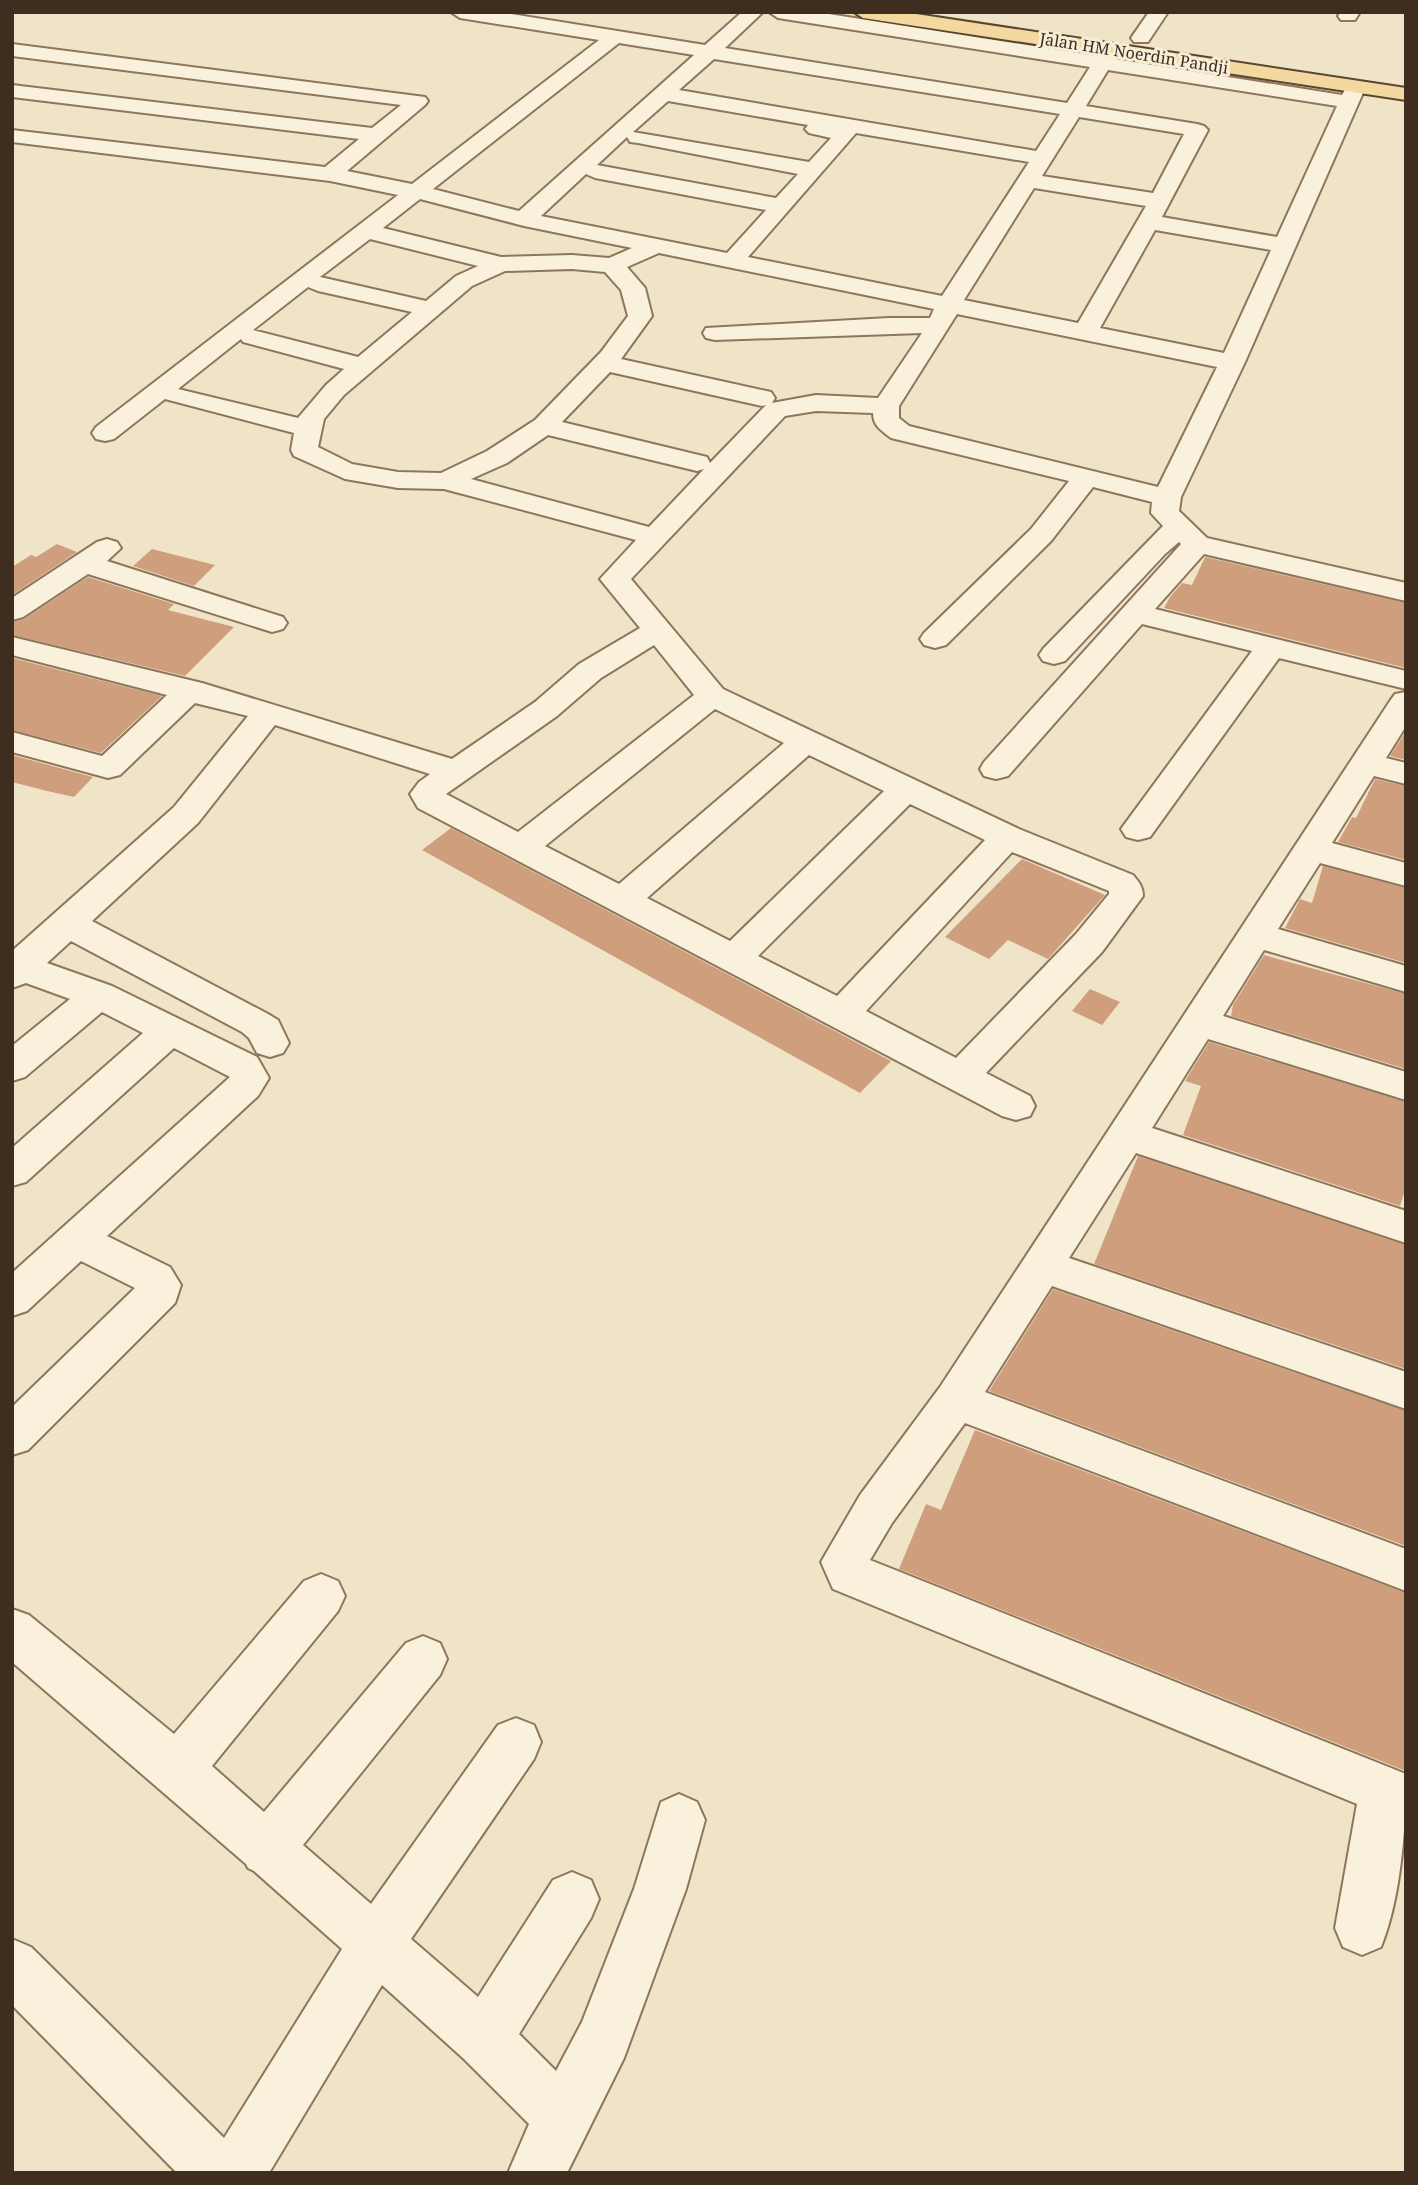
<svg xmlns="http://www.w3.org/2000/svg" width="1418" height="2185" font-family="'Noto Serif',serif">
  <rect width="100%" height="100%" fill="#f0e4c8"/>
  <path fill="#cf9f7d" d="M57 544 77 552 12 595V567L31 555 36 557Z
    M152 549 215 565 194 586 133 566Z
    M1205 557 1406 603V668L1164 608 1170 597 1182 583 1192 585Z
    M88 577 174 604 168 610 234 627 185 676 12 635V622L24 619Z
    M12 658 162 696 101 753 12 730Z
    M1406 731V760L1390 756Z
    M12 755 93 777 74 797 47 791 12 782Z
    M1375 779 1406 786V860L1338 842 1352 817 1356 818Z
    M451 828 831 1029 891 1061 860 1093 422 850Z
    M1022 859 1105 895 1048 959 1008 940 989 959 945 937Z
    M1323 866 1406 888V963L1285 928 1300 899 1312 903Z
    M1264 955 1406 994V1069L1231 1016 1233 1005Z
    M1090 989 1120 1002 1102 1025 1072 1011Z
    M1209 1042 1406 1102V1187L1400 1206 1183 1135 1201 1086 1185 1081Z
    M1138 1156 1406 1245V1369L1094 1264Z
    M1053 1289 1406 1411V1546L989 1391Z
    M975 1430 1406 1593V1771L899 1569 926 1504 941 1510Z"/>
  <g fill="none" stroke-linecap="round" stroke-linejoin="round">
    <defs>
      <path id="minor" d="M451 12H498L705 45 742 12H763L725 48 1067 103 1090 67 778 18 769 12H816L1097 56 1104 46H1118L1121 50 1115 59 1342 95 1349 82H1363L1366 86 1245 362 1181 497 1179 511 1207 538 1406 583V601L1204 554 1155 609 1406 671V689L1279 658 1150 837 1138 840 1126 837 1121 829 1252 651 1142 624 1008 776 996 779 984 776 980 769 984 762 1181 544 1179 542 1165 554 1065 661 1054 664 1043 661 1039 655 1043 649 1163 526 1151 513 1152 502 1093 487 1051 541 946 645 935 648 924 645 920 639 924 633 1031 529 1069 481 891 438C881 430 873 426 873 413L816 411 785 416 631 579 723 689 1019 829 1133 875C1139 882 1143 887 1143 896L1102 952 986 1073 1030 1096 1035 1106 1030 1116 1016 1120 1002 1116 418 808 410 794 419 782 430 774 275 725 198 823 92 921 268 1014 278 1020 289 1043 283 1053 270 1057 257 1053 249 1038 242 1032 71 941 47 963 112 986 257 1057 269 1078 258 1096 107 1236 170 1267 181 1285 175 1303 28 1450 12 1455V1407L135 1288 81 1261 27 1311 12 1316V1273L230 1077 174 1048 26 1182 12 1186V1148L143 1033 102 1012 25 1077 12 1081V1046L70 999 26 983 12 988V951L174 807 248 716 195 703 120 775 108 778 12 752V732L102 756 167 695 12 655V637L202 683 452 759 535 702 579 664 640 628 600 579 636 540 444 489 398 488 345 479 294 456 291 450 294 433 165 399 114 439 105 441 96 439 92 433 96 427 398 195 330 181 12 142V130L325 167 359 139 12 97V85L372 128 401 105 12 56V44L425 97 428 101 425 105 347 171 412 184 599 40 460 18ZM619 43 694 55 519 211 433 189ZM714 59 1060 114 1036 151 679 90ZM1108 70 1337 106 1277 237 1162 217 1208 130 1204 126 1197 124 1086 106ZM668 101 808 125 805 129 809 133 831 138 809 162 633 132ZM1079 117 1184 134 1153 193 1042 176ZM856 133 1029 162 942 296 748 257ZM627 137 630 142 638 143 798 174 776 198 597 165ZM586 174 595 178 766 210 727 253 541 216ZM1034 188 1146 206 1078 323 964 300ZM420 199 524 226 632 248 609 258 572 255 501 257 383 228ZM1155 230 1271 250 1224 353 1100 328ZM370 239 478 266 456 276 426 301 320 277ZM659 253 934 309 930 318H889L706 328 703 333 706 338 715 340 922 333 878 398 816 395 772 403 775 398 771 392 621 359 652 316 645 288 627 267ZM572 269 605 272 621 290 628 316 601 352 535 420 487 451 441 473 398 472 352 464 318 447 324 419 344 395 472 286 505 271ZM308 287 318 291 412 312 358 357 253 330ZM957 314 1217 367 1158 487 909 426 899 418V406ZM241 339 243 342 344 369 326 385 298 418 178 389ZM610 372 762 406 766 405 710 463 707 457 562 422ZM548 435 697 471 704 469 649 527 471 479 507 463ZM654 645 694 695 518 832 446 794 557 716 601 678ZM715 709 784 743 619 884 545 846ZM809 755 884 791 730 941 647 898ZM910 804 985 840 837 996 758 956ZM1012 852 1109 891V894L1076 934 956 1058 866 1011Z
        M1149 12H1168L1148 42H1134L1131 38Z
        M1341 12H1360L1355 20H1341L1338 16Z
        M107 539 117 542 121 548 107 561 283 617 287 623 283 629 272 632 88 574 23 617 12 620V598L97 542Z
        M1406 692V726L1386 758 1406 763V784L1374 776 1332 843 1406 863V886L1320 863 1278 929 1406 966V992L1264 950 1223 1016 1406 1072V1100L1208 1039 1152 1128 1406 1211V1243L1136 1153 1069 1258 1406 1372V1409L1052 1286 985 1392 1406 1549V1591L965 1423 892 1523 870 1560 1406 1774C1406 1826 1401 1898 1381 1947L1362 1955 1343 1947 1335 1928 1357 1804 833 1589 821 1562 860 1495 940 1387 1390 701 1395 694Z
        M321 1574 338 1581 345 1596 338 1611 212 1766 264 1812 406 1643 423 1636 440 1643 447 1659 440 1675 303 1845 371 1904 498 1725 516 1718 534 1725 541 1742 534 1759 411 1939 478 1997 553 1880 572 1872 591 1880 599 1899 591 1918 519 2034 556 2071 582 2022 634 1889 661 1802 679 1794 697 1802 705 1820 686 1889 624 2058 567 2173H508L529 2124 464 2059 382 1985 269 2173H177L12 2005V1939L31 1947 224 2138 342 1949 254 1871 248 1868 246 1864 12 1662V1609L29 1615 174 1734 304 1581Z"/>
      <path id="major" d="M854 12H903L1406 88V100L863 18Z"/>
    </defs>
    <use href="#minor" stroke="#8d765c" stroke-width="4"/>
    <use href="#major" stroke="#5b4430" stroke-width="4"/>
    <use href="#minor" fill="#faf1dc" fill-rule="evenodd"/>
    <use href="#major" fill="#f3d9a0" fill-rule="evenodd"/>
  </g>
  <g text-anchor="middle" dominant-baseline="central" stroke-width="6" stroke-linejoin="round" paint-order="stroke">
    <g font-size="16" fill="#3d2e20" stroke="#f7eed8">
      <text transform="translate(1134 53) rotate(9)">Jalan HM Noerdin Pandji</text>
    </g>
  </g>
  <rect width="1418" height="2185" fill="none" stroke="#3d2e20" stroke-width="28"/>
</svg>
